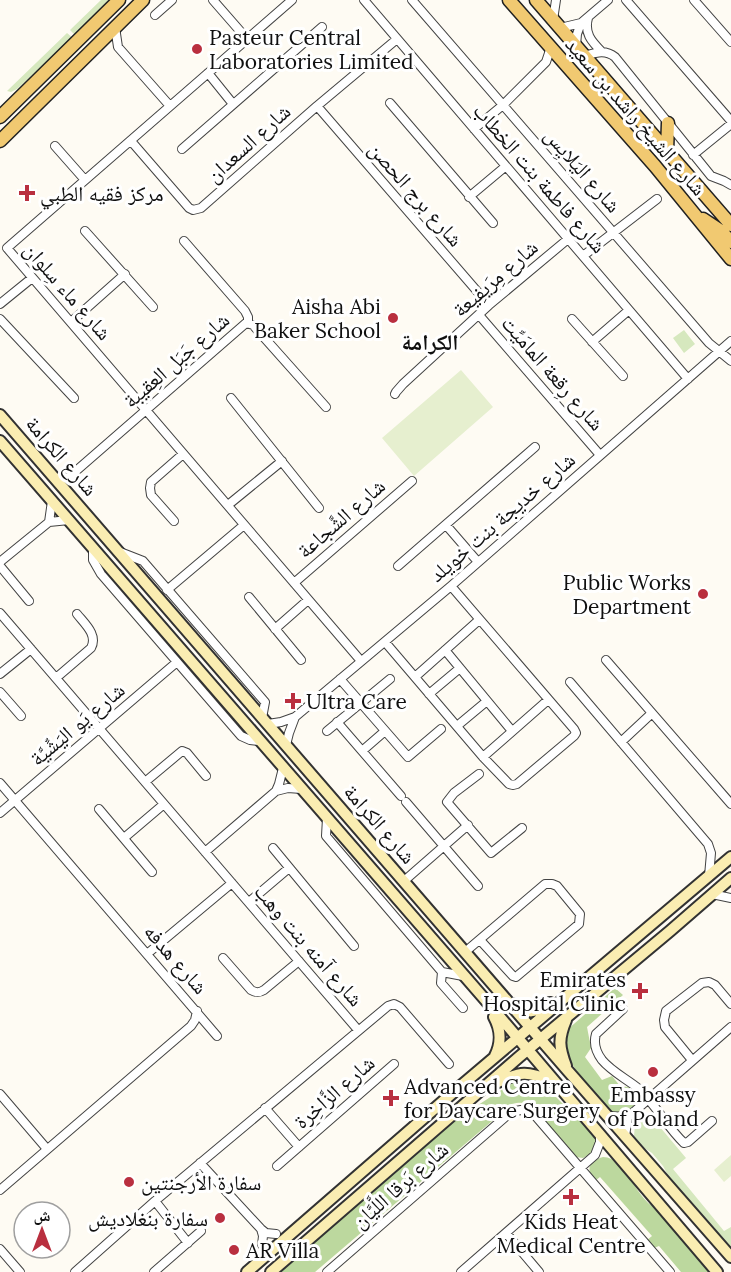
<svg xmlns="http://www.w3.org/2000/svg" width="731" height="1272" font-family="Lora,'Noto Naskh Arabic',serif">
  <rect width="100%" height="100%" fill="#fefbf3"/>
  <path fill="#d6e8be" d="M101 0H114L75 35 70 30Z
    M67 33 73 38 17 89 11 92 7 91Z
    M684 330 695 344 684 353 673 338Z
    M649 1114 686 1158 673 1169 724 1231 731 1227V1251L672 1183 663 1166 652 1153 641 1146 634 1136 635 1124Z"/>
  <path fill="#bcd89e" d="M615 988 623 995 587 1027 591 1048 585 1057 602 1080 612 1076 620 1086C629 1087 634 1088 641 1095 637 1109 622 1115 609 1111 597 1096 569 1067 566 1049 565 1042 566 1037 567 1030Z
    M527 1078 539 1080 587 1128 596 1140 592 1153 583 1158 576 1157 532 1107C525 1102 520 1102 512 1104L315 1272H275L450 1123 517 1080Z
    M603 1157C627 1157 635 1202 661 1211L712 1272H681L659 1246 654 1248 647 1240 652 1236 600 1177 595 1181C585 1169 589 1161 603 1157Z"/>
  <path fill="#e6efcf" d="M461 370 493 407 414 476 382 438Z
    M731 1155V1176L724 1182 714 1170Z"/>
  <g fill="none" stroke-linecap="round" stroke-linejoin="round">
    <defs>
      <path id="minor" d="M213 0 247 39
        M364 0 688 379
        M412 0 709 343 731 361
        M626 0 731 121
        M694 0 731 42
        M155 15 172 0
        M588 18C584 33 591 41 602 52
        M553 20 556 0
        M115 27 118 47 170 106
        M560 28 581 23 608 0
        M576 46 577 34 581 23
        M584 56C595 53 605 49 615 57L711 176 724 181 731 185
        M208 73 233 104
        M390 103 493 223
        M317 106 489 305
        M474 129 503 105 546 62 551 47
        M131 141 189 208 193 210 201 208 317 106 397 39
        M55 146 85 180
        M182 149 322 27
        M693 155 731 124
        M469 197 506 166
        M85 231 153 307
        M184 241 245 311 248 317V323
        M7 248 361 661
        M7 248 292 0
        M583 256 657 199
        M0 304 32 278
        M479 315 600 455
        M0 319 74 398
        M572 319 623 376
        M71 322 125 274
        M592 342 629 310
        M395 394 396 392 403 384 489 305 568 239
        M231 398 319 508
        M55 478 69 477 246 323 253 325 326 407
        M228 505 282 461
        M174 521 151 495 150 488 151 482 183 454
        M49 522 52 501
        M446 525 478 562
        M93 548V560L101 574 241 736 250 740 259 741
        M120 552 143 561 265 702 262 718
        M0 562 49 522 69 520
        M0 566 29 601
        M398 566 535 447
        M294 583 412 481
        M167 590 244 525
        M249 597 301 660
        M0 613 358 1030
        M275 629 308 600
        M385 642 483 757 509 784 513 785 517 784 574 736 576 733 574 729 451 586
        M445 650 512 731
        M606 660 731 804
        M0 674 31 649
        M415 677 479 620
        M56 678 91 648C98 635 85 624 77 614
        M340 679 408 757 441 729
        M570 682 708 844 711 853 709 876
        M0 692 21 716
        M429 694 460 668
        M337 722 401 796
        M268 724 281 722 295 717 451 586 731 341
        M457 726 487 701
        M327 731 390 679
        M621 742 651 714
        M286 745 289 733 295 717
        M362 751 385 731
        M483 757 548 700
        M283 768 279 784 276 791 288 788 301 789
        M479 774 454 793 447 802 491 853 522 828
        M145 782 182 751 187 753 206 776
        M0 783 217 1036
        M406 802 478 886
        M99 809 152 872
        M0 813 177 662
        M327 818 326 836 442 972 463 976
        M124 838 164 804
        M273 848 354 946
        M205 852 276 791
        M404 881 468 825
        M712 894 731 898
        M249 902 289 868
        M465 952 545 884H552L557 886 580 914 579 924 516 977 513 976 480 940
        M147 954 232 883
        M223 958 251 990C256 993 259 993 264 990L299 961
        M442 972 441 983 463 1008
        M623 1009 596 1034C593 1044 596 1052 602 1060 612 1072 627 1079 639 1089 656 1105 667 1127 684 1143L688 1142 712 1121
        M692 1060 665 1027 664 1020 666 1011 702 983 709 982 715 985 731 1004
        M0 1094 47 1149
        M265 1108 299 1147
        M608 1116 628 1117
        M625 1136 628 1117 731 1027
        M200 1163 261 1229 266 1233 276 1234
        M277 1166 394 1064
        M0 1190 191 1026 195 1020 197 1011
        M155 1201 188 1243
        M261 1229 263 1236 262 1245
        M506 1233 539 1272
        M0 1249 20 1272
        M75 1272 155 1201 388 1006 394 1004 400 1007 449 1064
        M154 1272 201 1231
        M327 1272 511 1112 521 1110 532 1112 670 1272
        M461 1272 595 1155 600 1142V1135"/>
      <path id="secondary" d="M0 415 568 1071 731 1257
        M0 441 488 1003 717 1272
        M513 1004C529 1014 534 1014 550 1003
        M494 1017C501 1030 502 1042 495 1056
        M566 1066C559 1047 558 1039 566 1020
        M496 1083C521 1071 527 1071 552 1081
        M247 1272 456 1090 731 857
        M271 1272 519 1057 670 931 731 878"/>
      <path id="primary" d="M509 0 655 166 731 259
        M536 0 731 225
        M0 117 119 0
        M0 141 143 0
        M667 151 668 123
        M703 219 721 231 731 242"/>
    </defs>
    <use href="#minor" stroke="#434343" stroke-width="10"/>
    <use href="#secondary" stroke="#323232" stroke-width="14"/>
    <use href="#primary" stroke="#212121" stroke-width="15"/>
    <use href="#minor" stroke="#fff" stroke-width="8"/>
    <use href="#secondary" stroke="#faedb2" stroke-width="10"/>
    <use href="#primary" stroke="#f1c971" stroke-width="12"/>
  </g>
  <g fill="#b92f3f" stroke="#fff" stroke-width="2">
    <circle cx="197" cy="49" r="6"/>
    <path d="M24 184h6v6h6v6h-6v6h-6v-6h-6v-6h6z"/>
    <circle cx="393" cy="318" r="6"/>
    <circle cx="703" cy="594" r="6"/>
    <path d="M290 692h6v6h6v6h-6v6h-6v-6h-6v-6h6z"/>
    <path d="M637 982h6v6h6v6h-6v6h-6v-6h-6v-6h6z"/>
    <circle cx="653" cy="1072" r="6"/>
    <path d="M388 1089h6v6h6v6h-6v6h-6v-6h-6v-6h6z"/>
    <circle cx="129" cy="1182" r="6"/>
    <path d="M568 1188h6v6h6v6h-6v6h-6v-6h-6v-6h6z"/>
    <circle cx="220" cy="1218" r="6"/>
    <circle cx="234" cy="1250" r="6"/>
  </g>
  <g text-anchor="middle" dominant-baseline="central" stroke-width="6" stroke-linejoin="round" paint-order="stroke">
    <g font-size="21" fill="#101010" stroke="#fff" text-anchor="start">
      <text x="209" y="37">Pasteur Central<tspan x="209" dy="24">Laboratories Limited</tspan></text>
      <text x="40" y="193">مركز فقيه الطبي</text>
      <text x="381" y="306" text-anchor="end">Aisha Abi<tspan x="381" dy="24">Baker School</tspan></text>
      <text x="691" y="582" text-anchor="end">Public Works<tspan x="691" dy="24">Department</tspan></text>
      <text x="306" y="701">Ultra Care</text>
      <text x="626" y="979" text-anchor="end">Emirates<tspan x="626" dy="24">Hospital Clinic</tspan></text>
      <text x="404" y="1086">Advanced Centre<tspan x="404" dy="24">for Daycare Surgery</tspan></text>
      <text x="653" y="1094" text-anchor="middle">Embassy<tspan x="653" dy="24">of Poland</tspan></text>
      <text x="141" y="1182">سفارة الأرجنتين</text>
      <text x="208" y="1218" text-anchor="end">سفارة بنغلاديش</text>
      <text x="571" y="1221" text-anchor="middle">Kids Heat<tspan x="571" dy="24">Medical Centre</tspan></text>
      <text x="246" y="1250">AR Villa</text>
    </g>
    <g font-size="21" fill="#101010" stroke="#fff">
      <text transform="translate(636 116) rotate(49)">شارع الشيخ راشد بن سعيد</text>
      <text transform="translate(248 143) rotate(-42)">شارع السعدان</text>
      <text transform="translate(583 170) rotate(49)">شارع اليَلايِس</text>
      <text transform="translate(540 178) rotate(49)">شارع فاطمة بنت الخطاب</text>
      <text transform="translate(416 194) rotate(49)">شارع برج الحصن</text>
      <text transform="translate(495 278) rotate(-41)">شارع مِرَيفِيعة</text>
      <text transform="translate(68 291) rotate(49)">شارع ماء سِلوان</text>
      <text transform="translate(176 360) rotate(-41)">شارع جَبَل العِقيبة</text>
      <text transform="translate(553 373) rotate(49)">شارع رِقعة المامَيِّت</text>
      <text transform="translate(62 456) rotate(49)">شارع الكرامة</text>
      <text transform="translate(502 517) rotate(-41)">شارع خديجة بنت خويلد</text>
      <text transform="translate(341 518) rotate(-41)">شارع الشَّجاعة</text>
      <text transform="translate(77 724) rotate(-40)">شارع يَو اليَشِّيَّة</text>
      <text transform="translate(380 824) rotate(49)">شارع الكرامة</text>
      <text transform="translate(309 945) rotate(49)">شارع آمنه بنت وهب</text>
      <text transform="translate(176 959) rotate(49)">شارع هدفه</text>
      <text transform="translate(334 1092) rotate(-41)">شارع الزَّاخِرة</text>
      <text transform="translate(400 1185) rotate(-41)">شارع بَرقا اللَّيَّان</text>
    </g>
    <g font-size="22" font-weight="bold" fill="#101010" stroke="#fff">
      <text x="430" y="342">الكرامة</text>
    </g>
  </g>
  <g transform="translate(42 1230)"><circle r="28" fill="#ffffff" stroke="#9f9f9f" stroke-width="1.5"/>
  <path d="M0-4.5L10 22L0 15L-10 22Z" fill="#b92f3f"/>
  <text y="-9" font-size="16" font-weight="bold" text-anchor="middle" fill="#101010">ش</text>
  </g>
</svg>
